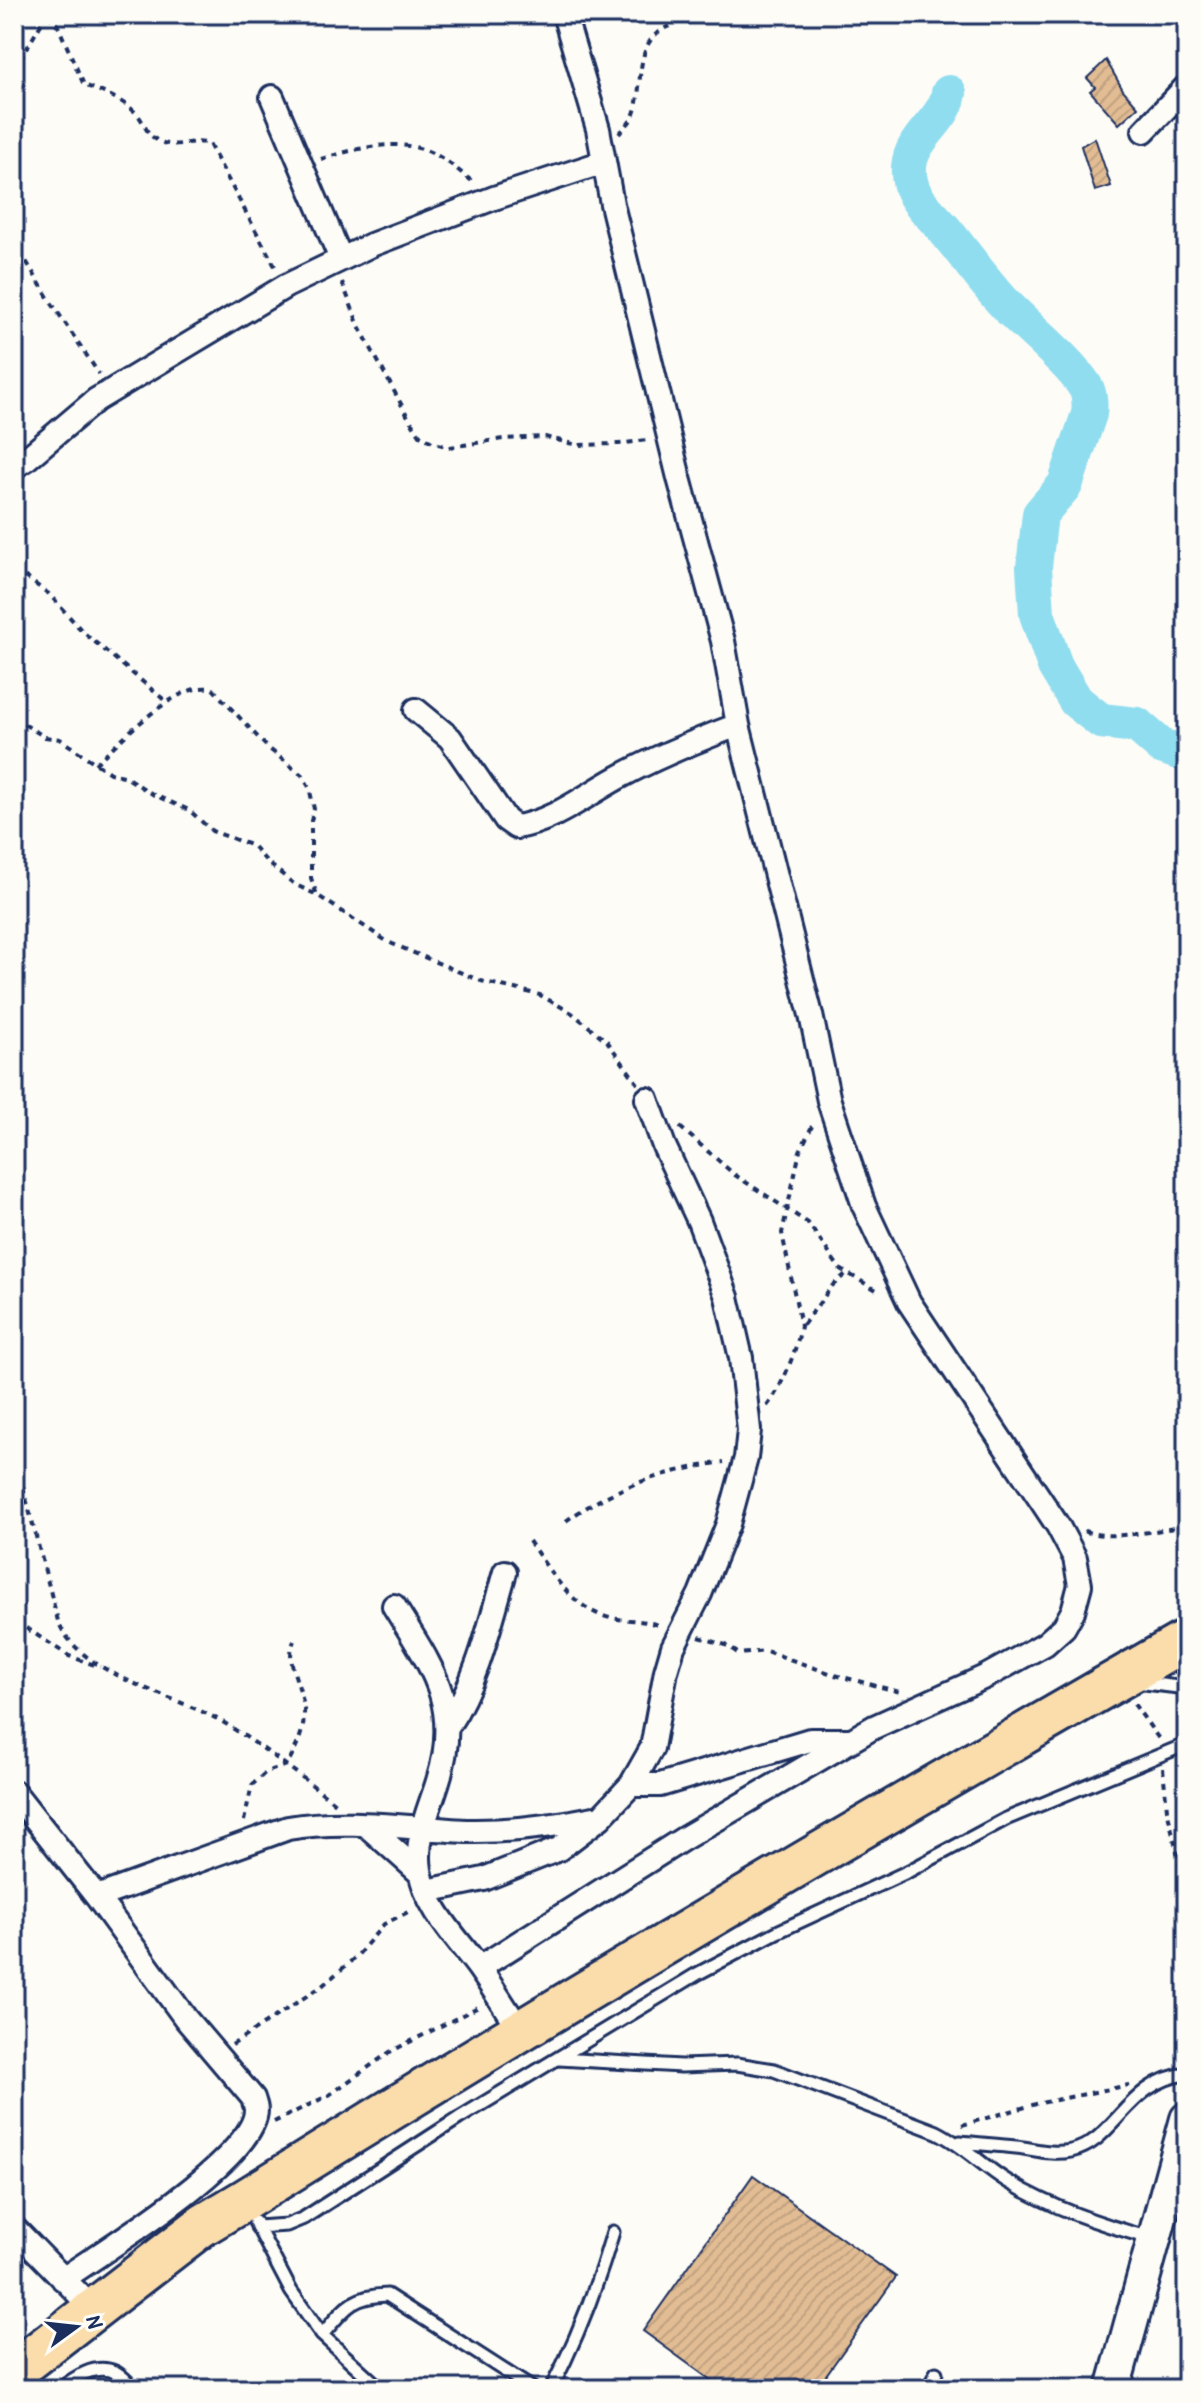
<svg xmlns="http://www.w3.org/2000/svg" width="1201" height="2403" font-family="'Patrick Hand',sans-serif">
  <defs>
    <pattern id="building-hatch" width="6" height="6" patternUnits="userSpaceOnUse" patternTransform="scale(2)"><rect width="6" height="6" fill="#e2bc93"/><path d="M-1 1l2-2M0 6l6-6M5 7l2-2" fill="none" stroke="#c1a281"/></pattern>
  </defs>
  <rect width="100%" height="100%" fill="#fdfcf7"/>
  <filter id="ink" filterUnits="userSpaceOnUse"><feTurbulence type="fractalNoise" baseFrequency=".0125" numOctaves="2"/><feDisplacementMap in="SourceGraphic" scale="16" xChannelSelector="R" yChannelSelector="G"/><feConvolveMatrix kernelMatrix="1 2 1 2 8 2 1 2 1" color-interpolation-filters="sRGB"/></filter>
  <g filter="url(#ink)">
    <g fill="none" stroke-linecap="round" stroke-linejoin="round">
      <path stroke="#90ddef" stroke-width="36" d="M949 93C945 121 911 137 909 167 907 196 927 209 944 229 965 254 983 281 1006 305 1026 326 1076 367 1087 390 1090 398 1090 406 1089 414L1065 485 1040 514 1034 567 1037 614 1055 666 1076 701 1101 721 1137 725 1161 746 1187 755"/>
    </g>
    <path fill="url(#building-hatch)" stroke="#1b2f5e" stroke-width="2" d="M1106 60 1123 90 1138 107 1119 124 1090 91 1095 87 1087 78Z
      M1095 138 1111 186 1095 191 1081 146Z
      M753 2175 896 2277 816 2389H723L643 2331Z"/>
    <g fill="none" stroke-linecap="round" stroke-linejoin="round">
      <defs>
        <path id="lane" d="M1136 1682 1187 1688
          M559 2059 681 2066 737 2064 774 2070 937 2132C963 2145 983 2166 1007 2181 1052 2208 1100 2224 1150 2238
          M960 2142C979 2144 997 2145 1016 2147 1034 2149 1052 2155 1071 2151 1115 2142 1128 2080 1187 2074
          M255 2222 291 2291 322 2335 381 2389
          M257 2227 287 2225 304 2218 459 2118 697 1974 777 1932 909 1871 1006 1819 1187 1744
          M322 2335C344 2309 351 2296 387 2295L533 2389
          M60 2389C74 2378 95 2363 115 2372 122 2375 129 2384 135 2389
          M551 2389C577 2339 597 2287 613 2232
          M928 2389 936 2373"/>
        <path id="street" d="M272 97 341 259
          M1144 131 1187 86
          M14 467 25 460 96 400 286 286 371 245 494 198 604 162
          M416 710 450 738 506 820 516 827C554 822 590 792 623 775 660 755 698 740 738 725
          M394 1606C432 1668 462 1705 438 1781 429 1811 415 1837 420 1870 426 1908 457 1938 479 1968 493 1988 506 2009 519 2029
          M449 1724C477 1682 491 1620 505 1572
          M631 1785H660L810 1740H852
          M14 1792 97 1897 186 2019 253 2098C254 2102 256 2106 256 2110 256 2158 103 2251 63 2279
          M366 1825 420 1873
          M427 1891 484 1879 559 1849 601 1817 631 1785 652 1748 666 1671 673 1647 700 1594 728 1524 746 1458 749 1430 741 1358 727 1297 699 1221 664 1146 647 1099
          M97 1897 288 1828C346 1818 407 1828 466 1831 508 1832 553 1826 594 1818
          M479 1968 683 1839 874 1727 987 1676 1045 1644 1064 1627 1073 1611 1080 1585 1075 1558 1058 1526 909 1302 864 1206 829 1101 811 1015 738 725 723 641 679 478 612 204 598 129 564 14
          M14 2228 94 2310"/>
        <path id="secondary" d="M1113 2389 1187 2119"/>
        <path id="highway" d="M14 2371 203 2225 243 2201C554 2007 869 1822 1187 1640"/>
      </defs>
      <use href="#lane" stroke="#1b2f5e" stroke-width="17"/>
      <use href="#street" stroke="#1b2f5e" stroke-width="28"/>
      <use href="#secondary" stroke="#1b2f5e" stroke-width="38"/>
      <use href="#highway" stroke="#1b2f5e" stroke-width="46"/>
      <path stroke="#1b2f5e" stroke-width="4" stroke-dasharray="6 6" stroke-linecap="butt" d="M48 14 58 26 84 85C102 92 120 98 135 112 145 121 145 135 159 141 176 150 192 138 209 144L277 270
        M14 70 47 14
        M619 134C624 128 631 122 634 114 644 86 633 44 665 28 679 21 699 18 714 14
        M321 159C355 149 400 136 434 154 449 161 462 174 476 184
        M14 241 49 299 99 374
        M342 282 359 326 407 415 420 435 434 443 450 447 503 439 545 437 577 445 619 444 647 440
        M14 574 20 573 49 594 83 632 168 703
        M14 718 45 737 60 739 110 773 124 776 154 795 189 810 212 831 253 846 267 862 294 884 317 895 388 942 481 981 540 995 572 1013 607 1041 638 1084
        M95 764C119 742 180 678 213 689L267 747 302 775 309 787 314 809 311 821V878L317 895
        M680 1127 735 1175 808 1223 840 1269 880 1292
        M803 1325 832 1286 847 1273
        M767 1406C782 1388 797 1349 801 1326L782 1233 800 1151 814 1122
        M14 1452 58 1621C81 1678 177 1694 226 1724 264 1748 300 1775 335 1803
        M566 1521C614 1486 666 1471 724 1462
        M1084 1531C1117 1542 1153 1529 1187 1527
        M529 1541C550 1571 572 1609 610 1618 628 1621 643 1619 660 1626
        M14 1628H26L69 1656 100 1667
        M699 1637 726 1645 739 1654 766 1651 835 1675 900 1692
        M1134 1704 1159 1739
        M1163 1768 1167 1809 1184 1882 1183 1920 1187 1944
        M244 1821 252 1785 266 1772 287 1765C296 1747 305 1732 304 1710 303 1688 284 1662 294 1641
        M232 2045 322 1986 357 1956 384 1924 412 1910
        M274 2122 329 2095 390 2052 482 2005
        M962 2125 1036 2104 1129 2085"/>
      <use href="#lane" stroke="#fdfcf7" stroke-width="11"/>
      <use href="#street" stroke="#fdfcf7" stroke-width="22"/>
      <use href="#secondary" stroke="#fdfcf7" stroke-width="32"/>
      <use href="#highway" stroke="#fbddab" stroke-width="40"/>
    </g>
  </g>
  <rect width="1201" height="2403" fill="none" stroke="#fdfcf7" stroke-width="48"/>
  <rect x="24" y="24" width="1153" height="2355" fill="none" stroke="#1b2f5e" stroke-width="3" filter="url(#ink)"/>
  <g transform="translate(76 2327) rotate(75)" stroke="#fdfcf7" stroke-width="6" paint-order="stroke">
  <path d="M0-6L14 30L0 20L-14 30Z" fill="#1b2f5e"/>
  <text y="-12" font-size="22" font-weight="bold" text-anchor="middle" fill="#1b2f5e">N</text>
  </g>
</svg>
